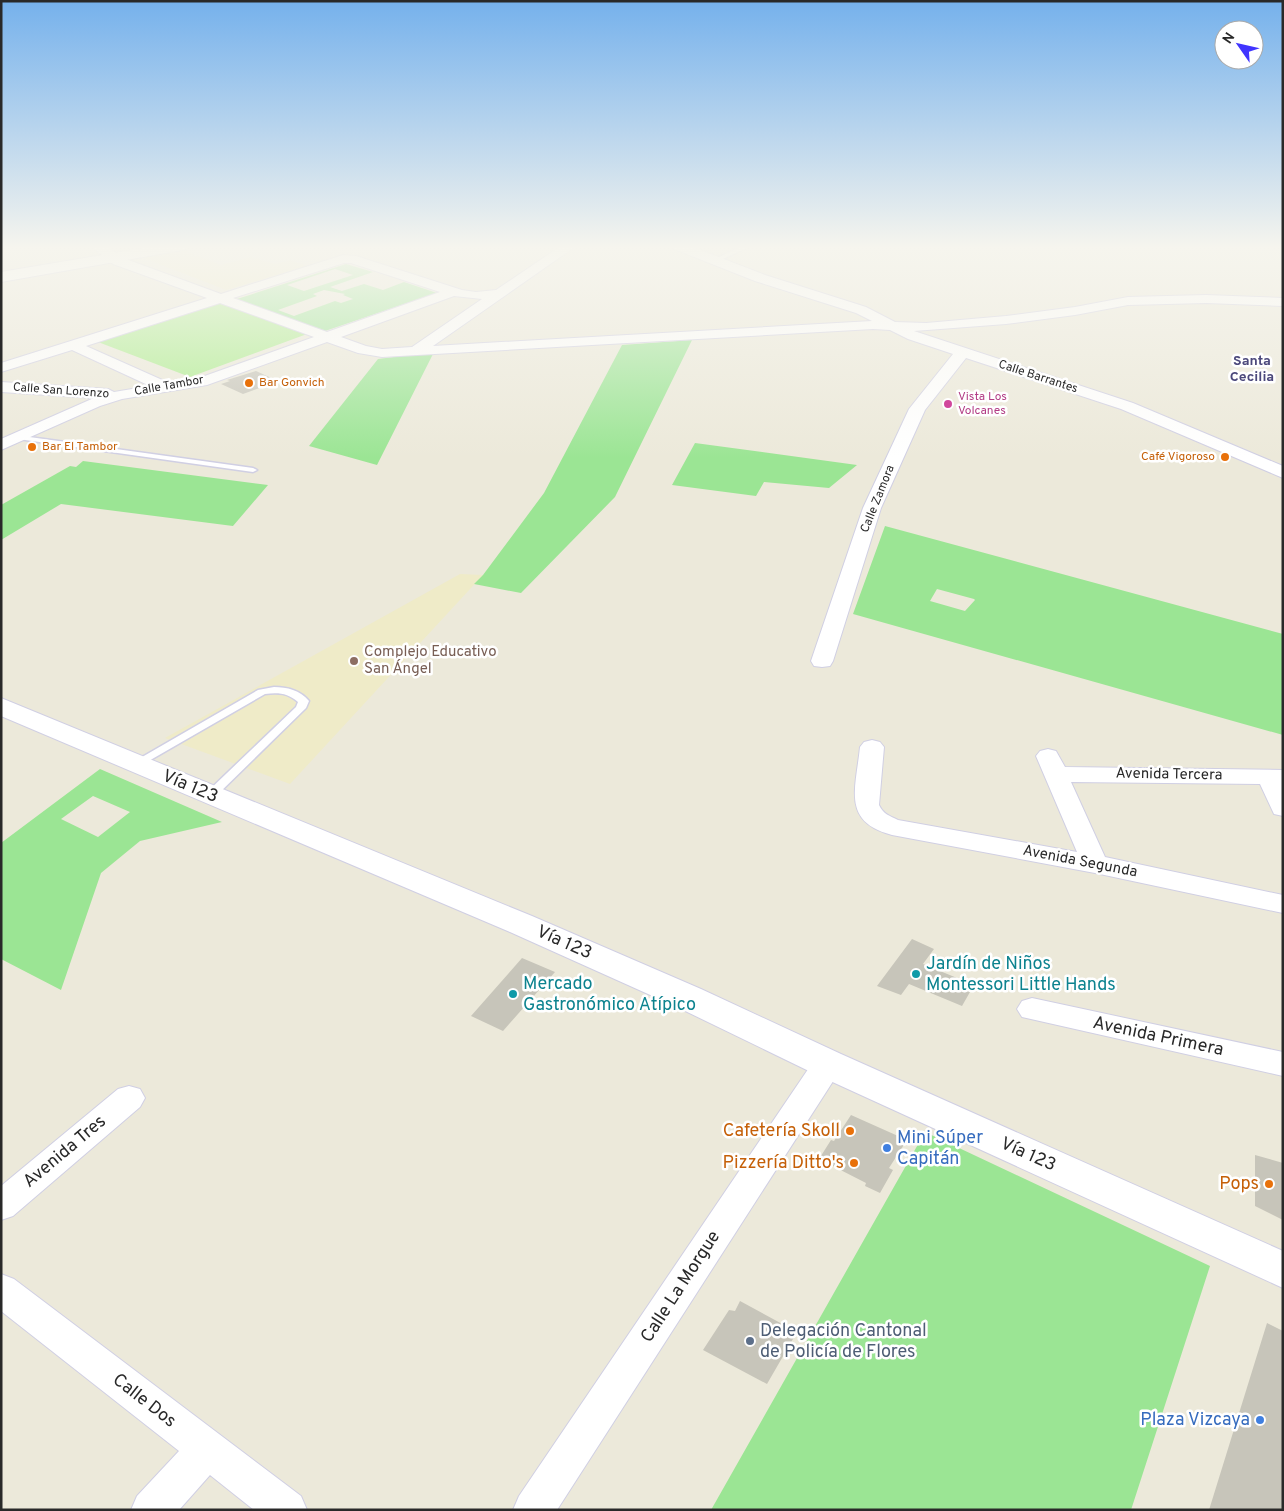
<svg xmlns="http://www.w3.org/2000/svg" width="1284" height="1511" font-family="Overpass,sans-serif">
  <rect width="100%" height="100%" fill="#ece9da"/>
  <path fill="#efebc8" d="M183 250 221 265 251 257 275 264 290 260 307 266 226 290 141 257Z
    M460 574 483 575 290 784 165 738Z"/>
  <path fill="#9be594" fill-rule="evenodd" d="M346 264 373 272 330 287 342 291 364 284 383 290 404 282 437 293 325 331 237 299ZM335 269 353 275 304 291 287 285ZM324 290 345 294 343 295 353 299 341 303 335 301 294 316 278 310 317 296 313 294Z
    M692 340 615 497 521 593 474 584 483 575 544 493 622 345Z
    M434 352 377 465 309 446 378 359Z
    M695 443 857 465 829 488 764 482 756 496 672 485Z
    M83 461 268 485 233 526 61 504 1 540V505L70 466 76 467Z
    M885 526 1283 634V735L853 614ZM937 589 974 599 975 600 965 611 930 601Z
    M100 769 222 822 140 841 101 873 61 990 1 959V843ZM93 796 130 812 98 837 61 819Z
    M925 1132 1210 1266 1131 1510H711Z"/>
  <path fill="#aeed8f" d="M221 302 307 334 190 377 98 342Z"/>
  <path fill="#c7c5ba" d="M256 371 278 381 243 394 221 384 230 381 227 380Z
    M912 939 934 949 923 964 974 985 962 1006 909 984 901 995 877 986Z
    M522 958 555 972 503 1031 471 1016Z
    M851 1115 907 1140 889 1168 893 1170 880 1193 865 1186 866 1183 819 1159 831 1140 834 1141Z
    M1255 1155 1283 1163V1220L1255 1206Z
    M740 1301 797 1332 767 1384 703 1350 729 1310 735 1311Z
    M1267 1323 1283 1331V1510H1209Z"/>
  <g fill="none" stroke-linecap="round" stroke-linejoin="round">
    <defs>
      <path id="lane" d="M742 246H751L716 262 711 261Z
        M15 435 253 468 257 470 253 472 18 439H15Z
        M274 687C287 687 300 690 309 701L306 708 214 798 210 799 204 795 296 707 298 702C288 693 278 692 265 694L140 766 136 767 130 764 258 690Z"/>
      <path id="street" d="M91 246H106L123 258 221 294 343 255 356 256 462 290 476 292 496 290 561 246H576L433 346 872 321 856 313 755 281 674 249 672 246H690L765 275 866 307 895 322 926 323 1006 316 1075 307 1128 297 1206 295 1283 298V306L1206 303 1128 305 1075 315 1006 324 914 331 1133 403 1283 466V478L1121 409 966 358 925 410 881 508 833 661 830 666 822 667 814 666 811 661 863 508 909 409 953 354 908 339 890 330 873 329 382 357 358 353 327 342 207 385 122 399 100 406 1 450V439L94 398 1 392V382L108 389 114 392 150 386 72 350 1 372V363L207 298 113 264ZM344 263H351L440 292 327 332 233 298ZM454 296 482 299 412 347 382 349 366 346 341 337ZM220 303 314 337 199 378 169 383 86 346Z
        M872 740 880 742 884 747 879 805C883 814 890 816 898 820L1077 852 1036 756 1040 751 1048 749 1056 751 1065 767 1283 770V816L1274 814 1260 784 1071 782 1105 857 1283 895V913L1095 873 892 835C841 822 856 788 860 747L864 742Z
        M1032 998 1283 1052V1076L1022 1017 1017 1009 1022 1001Z
        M828 1052 839 1056 843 1064 839 1072 557 1510H513L519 1496 817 1056Z
        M129 1086 140 1089 145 1098 140 1107 13 1216 1 1220V1186L118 1089Z
        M1 1274 14 1279 301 1496 307 1510H254L210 1475 179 1510H131L137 1496 179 1451 1 1311Z"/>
      <path id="secondary" d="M156 246H190L183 250 1 282V272Z
        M1 698 532 916 701 989 841 1054 1283 1251V1288L815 1074 677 1007 510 932 1 716Z"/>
    </defs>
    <use href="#lane" stroke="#d0cfe3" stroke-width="3"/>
    <use href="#street" stroke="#d0cfe3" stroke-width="2"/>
    <use href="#secondary" stroke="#d0cfe3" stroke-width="2"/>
    <use href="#lane" fill="#fff" fill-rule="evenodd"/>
    <use href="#street" fill="#fff" fill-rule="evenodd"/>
    <use href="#secondary" fill="#fff" fill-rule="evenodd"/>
  </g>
  <linearGradient id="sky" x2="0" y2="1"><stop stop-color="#75b1ec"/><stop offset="0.54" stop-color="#f6f5ee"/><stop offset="1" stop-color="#f6f5ee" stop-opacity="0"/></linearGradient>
  <rect width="1284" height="458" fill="url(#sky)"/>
  <g fill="#e8710a" stroke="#fff" stroke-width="2">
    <circle cx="249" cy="383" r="5"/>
    <circle cx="32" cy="447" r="5"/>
    <circle cx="1225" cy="457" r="5"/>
    <circle cx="850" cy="1131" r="5"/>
    <circle cx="854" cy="1163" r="5"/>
    <circle cx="1269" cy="1184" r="5"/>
  </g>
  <circle fill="#d1479c" stroke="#fff" stroke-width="2" cx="948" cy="404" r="5"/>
  <circle fill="#8d6e63" stroke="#fff" stroke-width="2" cx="354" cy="661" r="5"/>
  <g fill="#0f9aa8" stroke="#fff" stroke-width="2">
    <circle cx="916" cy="974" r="5"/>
    <circle cx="513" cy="994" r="5"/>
  </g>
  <g fill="#3f7fe0" stroke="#fff" stroke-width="2">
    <circle cx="887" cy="1148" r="5"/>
    <circle cx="1260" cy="1420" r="5"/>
  </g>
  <circle fill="#5c6f8a" stroke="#fff" stroke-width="2" cx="750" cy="1341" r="5"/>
  <g text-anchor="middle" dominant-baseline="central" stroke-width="5" stroke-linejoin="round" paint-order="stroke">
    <g font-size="12" fill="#292929" stroke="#fff">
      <text transform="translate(1038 377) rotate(18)">Calle Barrantes</text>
      <text transform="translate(169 386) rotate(-10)">Calle Tambor</text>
      <text transform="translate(61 391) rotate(4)">Calle San Lorenzo</text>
      <text transform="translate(878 499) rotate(-68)">Calle Zamora</text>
    </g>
    <g font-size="12" fill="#c56008" stroke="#fff" text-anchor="start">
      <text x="259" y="383">Bar Gonvich</text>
      <text x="42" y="447">Bar El Tambor</text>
      <text x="1215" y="457" text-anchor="end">Café Vigoroso</text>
    </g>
    <g font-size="12" fill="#b23c85" stroke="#fff" text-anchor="start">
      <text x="958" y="397">Vista Los<tspan x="958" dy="14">Volcanes</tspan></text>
    </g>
    <g font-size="14" font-weight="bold" fill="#4b487b" stroke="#fff">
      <text x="1252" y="361">Santa<tspan x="1252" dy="16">Cecilia</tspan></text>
    </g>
    <g font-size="15" fill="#785e54" stroke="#fff" text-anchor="start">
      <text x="364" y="652">Complejo Educativo<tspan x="364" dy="17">San Ángel</tspan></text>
    </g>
    <g font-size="15" fill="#292929" stroke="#fff">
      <text transform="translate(1169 775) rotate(1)">Avenida Tercera</text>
      <text transform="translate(1080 862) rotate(11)">Avenida Segunda</text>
    </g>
    <g font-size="18" fill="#292929" stroke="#fff">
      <text transform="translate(190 787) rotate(23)">Vía 123</text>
      <text transform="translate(564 943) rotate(24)">Vía 123</text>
      <text transform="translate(1158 1037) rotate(12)">Avenida Primera</text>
      <text transform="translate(65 1152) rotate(-40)">Avenida Tres</text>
      <text transform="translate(1028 1155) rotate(24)">Vía 123</text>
      <text transform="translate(681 1287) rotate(-57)">Calle La Morgue</text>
      <text transform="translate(144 1401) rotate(38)">Calle Dos</text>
    </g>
    <g font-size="18" fill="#0d838f" stroke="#fff" text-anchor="start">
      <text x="926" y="964">Jardín de Niños<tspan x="926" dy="21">Montessori Little Hands</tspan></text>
      <text x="523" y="984">Mercado<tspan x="523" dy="21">Gastronómico Atípico</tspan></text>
    </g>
    <g font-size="18" fill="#c56008" stroke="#fff" text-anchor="end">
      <text x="840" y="1131">Cafetería Skoll</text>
      <text x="844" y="1163">Pizzería Ditto's</text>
      <text x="1259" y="1184">Pops</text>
    </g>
    <g font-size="18" fill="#366cbe" stroke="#fff" text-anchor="start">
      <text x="897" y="1138">Mini Súper<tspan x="897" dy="21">Capitán</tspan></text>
      <text x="1250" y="1420" text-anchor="end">Plaza Vizcaya</text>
    </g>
    <g font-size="18" fill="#4e5e75" stroke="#fff" text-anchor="start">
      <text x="760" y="1331">Delegación Cantonal<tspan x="760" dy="21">de Policía de Flores</tspan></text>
    </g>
  </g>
  <rect width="1284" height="1511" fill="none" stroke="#292929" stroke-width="5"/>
  <g transform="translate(1239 45) rotate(304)"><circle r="24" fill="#ffffff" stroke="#a9a9a9"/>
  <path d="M0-4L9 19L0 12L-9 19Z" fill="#4034ff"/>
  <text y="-8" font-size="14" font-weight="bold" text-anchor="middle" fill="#292929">N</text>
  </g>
</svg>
